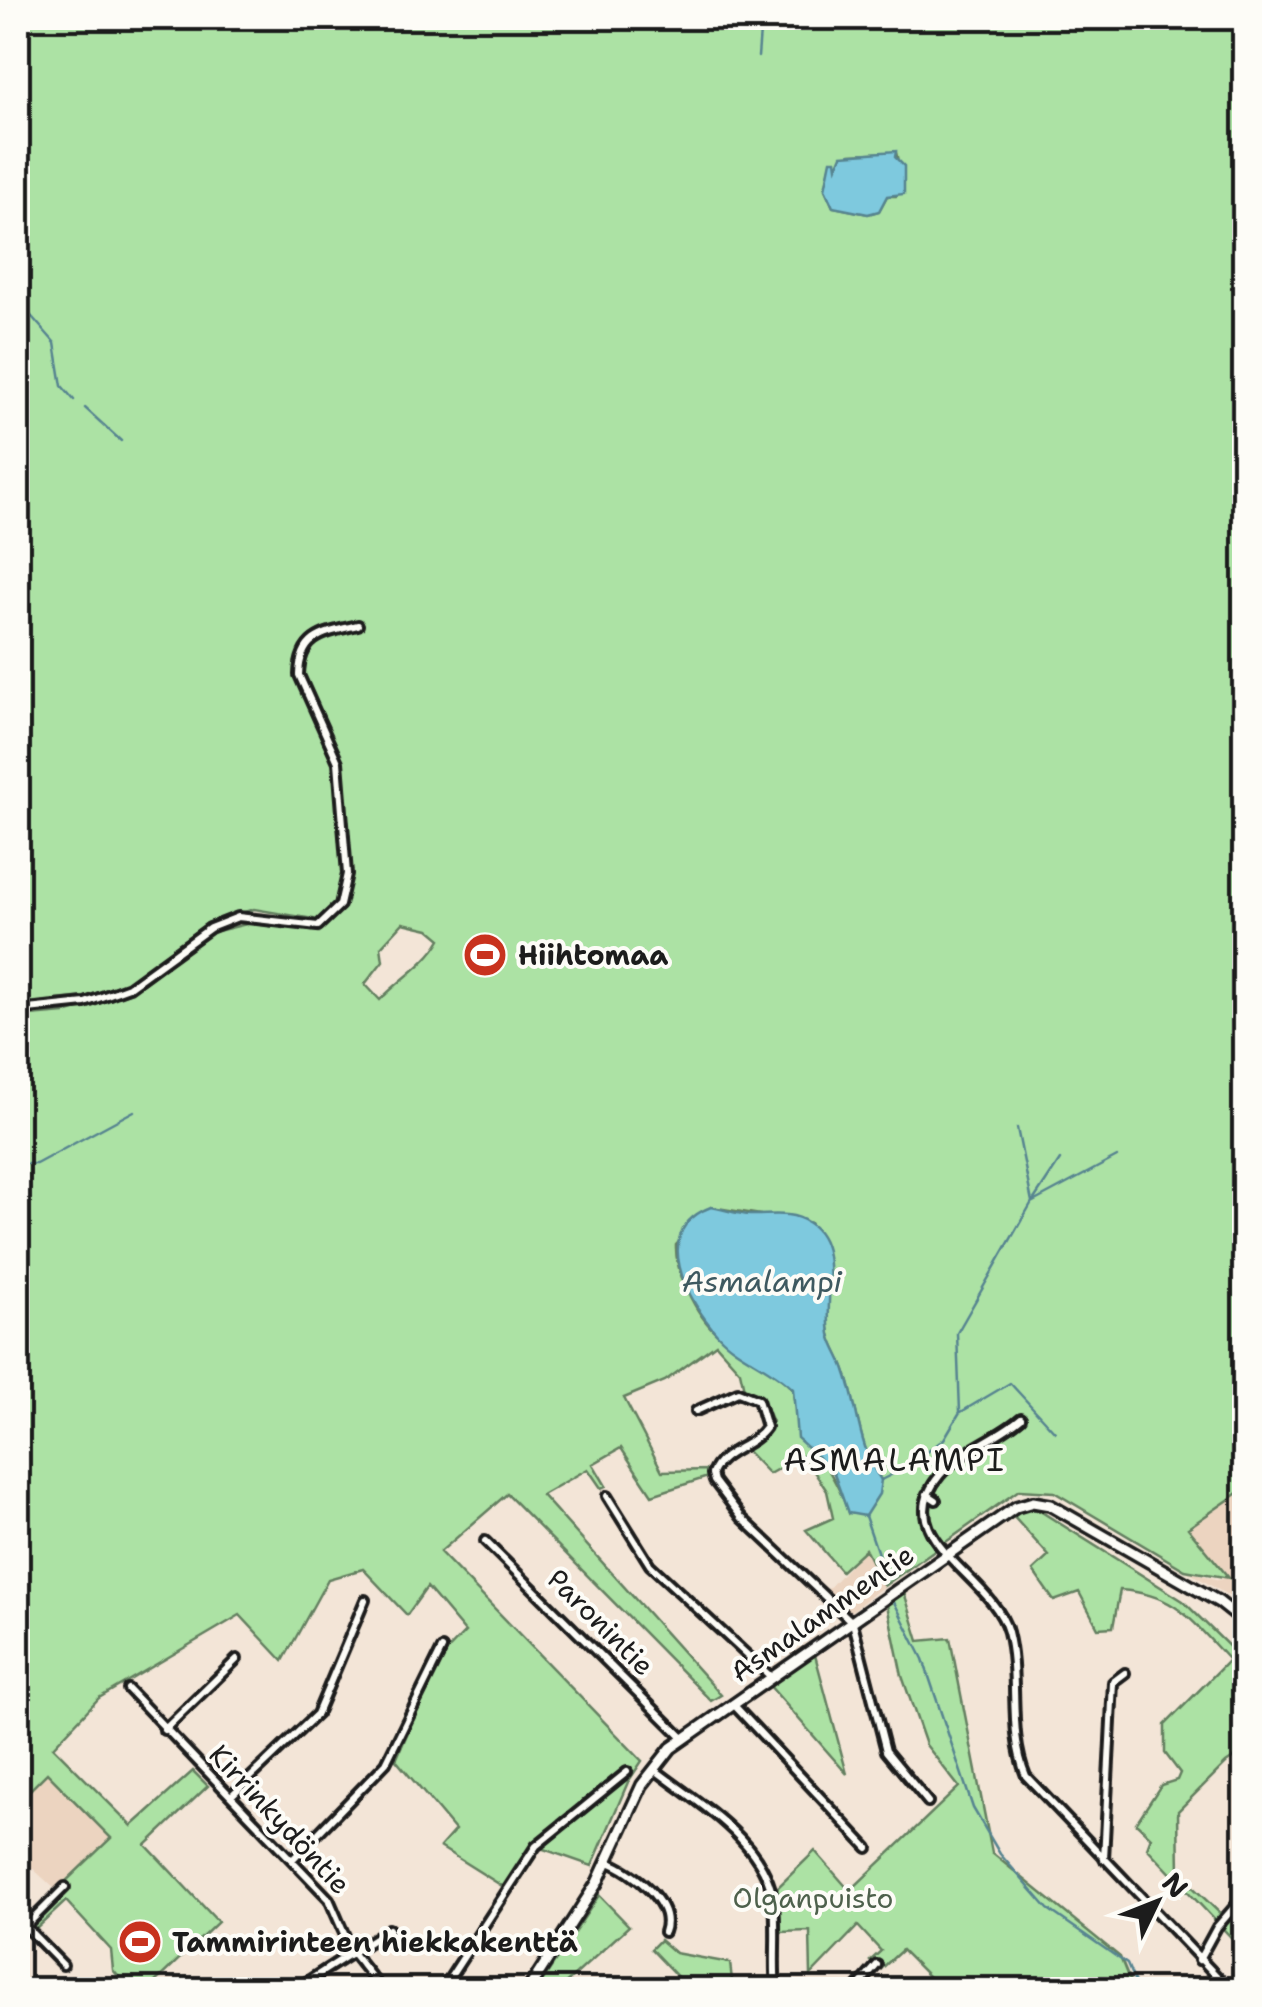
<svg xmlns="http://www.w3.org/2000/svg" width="1262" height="2007" font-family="'Shantell Sans',sans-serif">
  <rect width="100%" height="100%" fill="#f3e5d7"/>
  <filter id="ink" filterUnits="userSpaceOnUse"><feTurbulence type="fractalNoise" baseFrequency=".01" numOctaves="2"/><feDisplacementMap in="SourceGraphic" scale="20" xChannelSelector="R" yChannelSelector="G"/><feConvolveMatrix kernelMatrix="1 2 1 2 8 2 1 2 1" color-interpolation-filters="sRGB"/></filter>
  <g filter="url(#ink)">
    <path fill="#ecd4c0" d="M1244 1489V1605L1185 1570 1219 1580 1228 1577 1187 1528Z
      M865 1549 884 1586 849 1613 826 1591Z
      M47 1773 112 1838 56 1890 18 1855V1791L26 1794Z"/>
    <path fill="#ace2a4" stroke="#647f60" stroke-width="2.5" fill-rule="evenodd" d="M18 18H1244V1489L1188 1528 1229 1578 1185 1570 1054 1492 1019 1490 884 1586 865 1549 841 1571 806 1530 833 1518 827 1491 803 1455 769 1474 745 1449 762 1438 772 1422 761 1397 744 1389 740 1371 716 1344 665 1381 624 1398 662 1471 709 1470 708 1477 652 1495 621 1448 593 1464 606 1486 601 1488 588 1469 542 1495 721 1695 711 1701 507 1494 440 1552 642 1761 628 1782 592 1866 535 1846 507 1889 440 1847 455 1830 396 1760 439 1659 465 1632 427 1587 407 1615 363 1569 328 1579 283 1661 240 1615 99 1698 53 1747 132 1826 193 1771 208 1786 146 1845 218 1922 153 1984 158 1989H129L113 1970 111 1950 66 1901 35 1930 32 1927 70 1889 64 1883 111 1838 47 1773 26 1794 18 1791V1017L65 1013 132 992 213 932 255 922 318 932 314 919 254 909 207 923 128 982 85 997 18 1004ZM896 152 903 184 896 196H887L879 211 868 214 833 207 825 189 831 163 839 166 850 154ZM403 923 429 929 441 939C427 964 400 979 380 1000L365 984 383 961 381 947ZM711 1207 810 1223C839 1269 821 1287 830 1334 833 1347 841 1358 845 1370 858 1407 858 1447 881 1480L848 1513C837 1471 794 1429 793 1390 773 1368 747 1357 724 1339 699 1322 675 1275 676 1245Z
      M1024 1508 1040 1511 1183 1601 1244 1661V1751L1226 1763 1178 1811 1179 1874 1227 1920 1233 1915 1244 1927V1951L1147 1848 1151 1837 1136 1823 1161 1785 1177 1780 1180 1773 1165 1753V1725L1229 1660C1192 1621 1177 1594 1120 1590L1113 1627 1098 1628 1079 1592 1054 1601 1033 1571 1049 1556 1012 1515Z
      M904 1592 919 1641 950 1638 992 1853 1120 1957 1133 1989H917L929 1977 902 1950 880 1970 870 1961 881 1951 858 1926 811 1975 810 1931 780 1932 777 1888 815 1851 850 1891 959 1787 926 1745 902 1676 887 1605Z
      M815 1655 847 1774 769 1685Z
      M599 1895 629 1926 560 1989H537Z
      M660 1940 675 1953 730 1963 733 1989H689L651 1949Z"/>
    <path fill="#7ec9de" stroke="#578490" stroke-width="2.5" d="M896 151 895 157 904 166V194L887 196 879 211 868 214 833 207 825 189 831 160H836L837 167 842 155Z
      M711 1207C723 1209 737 1214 749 1215 769 1216 790 1210 809 1223 842 1245 824 1302 830 1334 833 1347 841 1357 845 1370 858 1406 858 1447 881 1480L879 1494 865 1516 848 1513 833 1471 797 1438 793 1389C771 1367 738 1357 718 1335 687 1301 649 1230 711 1207Z"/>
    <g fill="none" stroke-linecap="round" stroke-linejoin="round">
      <path stroke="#578490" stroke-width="2.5" d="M758 57 761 18
        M18 301 55 343 62 386 74 400
        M85 408 121 441
        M18 1164H36L134 1111
        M1033 1201 1060 1160
        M1033 1202 1117 1157
        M961 1412 1010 1383 1055 1432
        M881 1480 909 1466 944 1439 960 1412 957 1333 1032 1202 1017 1128
        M865 1516 887 1580
        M893 1600 923 1659 973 1808 1000 1854 1048 1909 1127 1964 1138 1990"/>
      <defs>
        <path id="street" d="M18 1010 85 1003 129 987 210 928 238 917 318 926 340 905 347 874 338 762 299 675C300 635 324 633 358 625
          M696 1411 738 1392 758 1400 766 1427C752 1448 721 1450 712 1474L714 1481 742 1518 853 1623 886 1751 928 1802
          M1021 1418C997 1439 961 1450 940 1475 886 1538 993 1575 1008 1632 1020 1679 1007 1730 1026 1776L1230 1990
          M927 1494 936 1500
          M607 1496 650 1565 771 1677
          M485 1541 682 1737
          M128 1689 329 1899 352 1952 382 1990
          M733 1704 868 1848
          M164 1730 237 1659
          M654 1769C700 1805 766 1841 774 1904 777 1933 773 1961 776 1990
          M231 1796 317 1714 365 1600
          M293 1859 386 1763 442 1649
          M1104 1859 1113 1682 1125 1673
          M608 1862C632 1871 675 1903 664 1932
          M25 1926 63 1965
          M18 1934 65 1887
          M1199 1960 1217 1927 1244 1896
          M294 1990 389 1929
          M442 1990 536 1846 627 1772
          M855 1990 877 1965"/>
        <path id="secondary" d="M528 1990 597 1883 642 1785 671 1748 1016 1507 1033 1502 1050 1505 1219 1602 1244 1622"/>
      </defs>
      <use href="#street" stroke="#1c1c1c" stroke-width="14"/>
      <use href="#secondary" stroke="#1c1c1c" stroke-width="16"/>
      <use href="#street" stroke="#fdfcf7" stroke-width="6"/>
      <use href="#secondary" stroke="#fdfcf7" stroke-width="9"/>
    </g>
  </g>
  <defs>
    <symbol id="stadium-disc" viewBox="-11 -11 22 22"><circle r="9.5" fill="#c8321e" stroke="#fdfcf7"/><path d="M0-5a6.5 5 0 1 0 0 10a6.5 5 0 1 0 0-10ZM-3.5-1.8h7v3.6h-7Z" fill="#fff"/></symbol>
  </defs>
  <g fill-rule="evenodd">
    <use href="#stadium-disc" x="460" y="930" width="50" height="50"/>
    <use href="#stadium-disc" x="115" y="1917" width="50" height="50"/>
  </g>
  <g text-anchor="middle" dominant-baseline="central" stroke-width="8" stroke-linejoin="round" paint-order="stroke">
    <g font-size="28" font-weight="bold" fill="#1c1c1c" stroke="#fdfcf7" text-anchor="start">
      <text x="518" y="955">Hiihtomaa</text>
      <text x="172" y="1942">Tammirinteen hiekkakenttä</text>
    </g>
    <g font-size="28" fill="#1c1c1c" stroke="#fdfcf7">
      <text transform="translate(822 1613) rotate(-35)">Asmalammentie</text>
      <text transform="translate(601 1622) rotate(45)">Paronintie</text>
      <text transform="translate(280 1819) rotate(47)">Kirrinkydöntie</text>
    </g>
    <g font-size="28" fill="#4e614c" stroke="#fdfcf7">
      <text x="813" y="1898">Olganpuisto</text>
    </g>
    <g font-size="30" font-style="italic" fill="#3e5960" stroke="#fdfcf7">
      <text x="762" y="1281">Asmalampi</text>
    </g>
    <g font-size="32" letter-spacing="2.5" fill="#1c1c1c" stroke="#fdfcf7">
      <text x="895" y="1459">ASMALAMPI</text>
    </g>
  </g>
  <rect width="1262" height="2007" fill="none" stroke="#fdfcf7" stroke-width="60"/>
  <rect x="30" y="30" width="1202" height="1947" fill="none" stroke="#1c1c1c" stroke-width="4" filter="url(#ink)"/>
  <g transform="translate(1157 1902) rotate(47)" stroke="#fdfcf7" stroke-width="8" paint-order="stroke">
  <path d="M0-8L18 38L0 25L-18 38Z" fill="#1c1c1c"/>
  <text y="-15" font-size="28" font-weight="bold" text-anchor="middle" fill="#1c1c1c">N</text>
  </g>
</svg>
